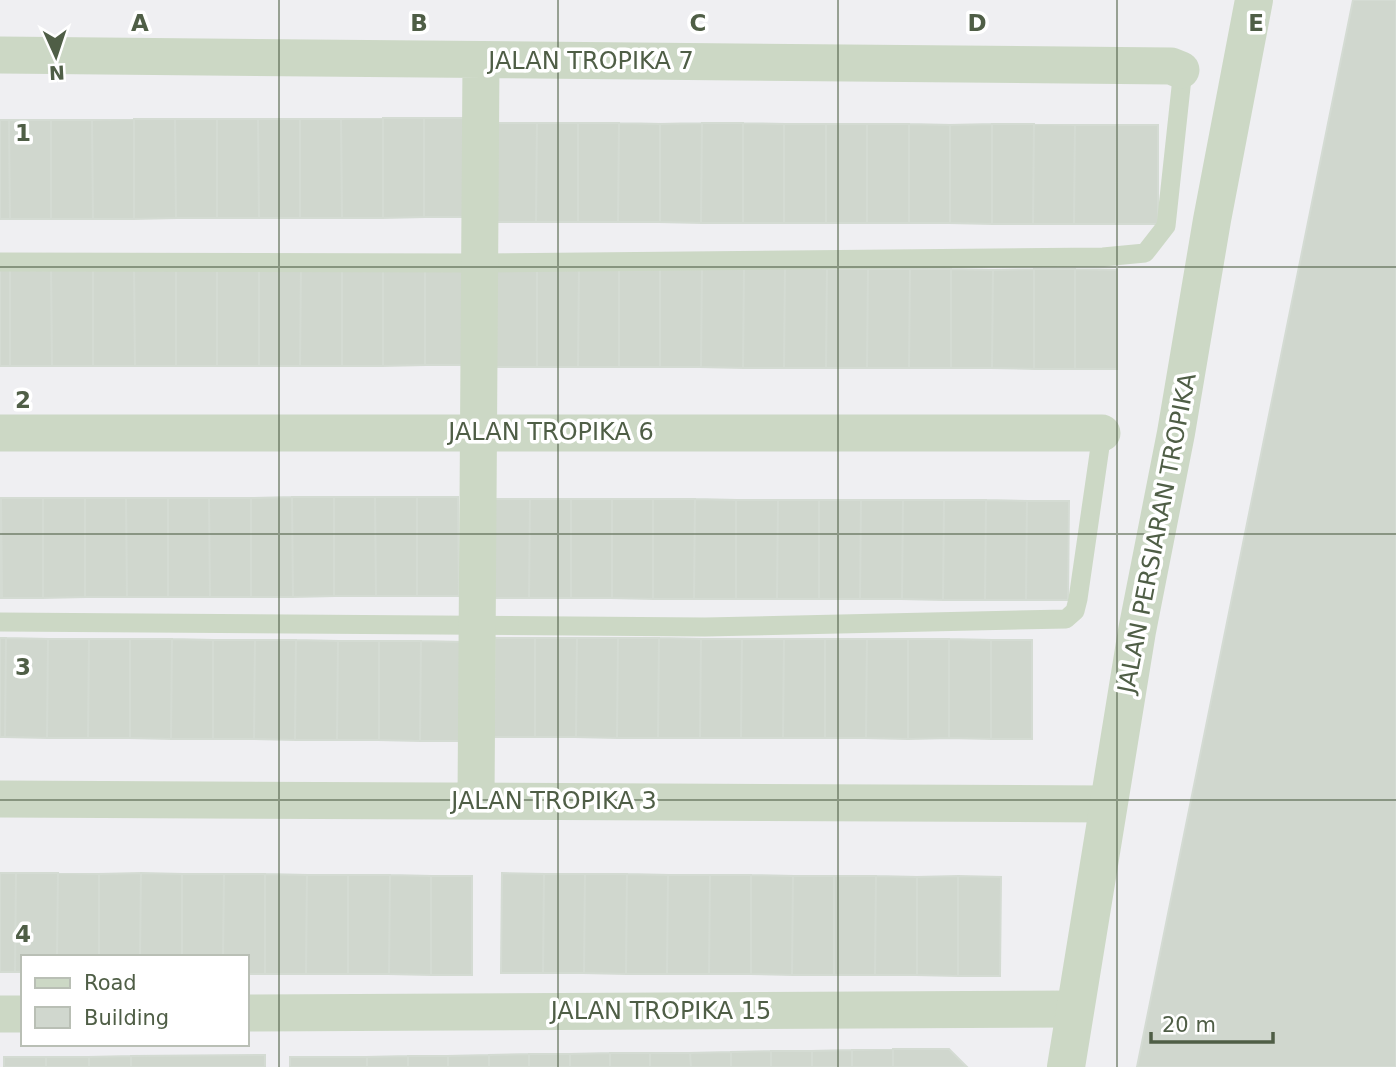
<svg xmlns="http://www.w3.org/2000/svg" width="1396" height="1067" font-family="'DejaVu Sans',sans-serif">
  <rect width="100%" height="100%" fill="#efeff2"/>
  <path fill="#d0d7ce" stroke="#d4dbd3" stroke-width="2" d="M1353 0H1396V1067H1137Z
    M383 118H424V217L383 218Z
    M383 118V218H342L341 119Z
    M424 118H466V217H424Z
    M134 119H175L176 218 134 219Z
    M134 119V219H93L92 120Z
    M175 119H217V218H176Z
    M217 119H258L259 218H217Z
    M258 119H300V218H259Z
    M300 119H341L342 218H300Z
    M0 120H9L10 219H0Z
    M9 120H51V219H10Z
    M51 120H92L93 219H51Z
    M496 123H537L536 222H495Z
    M537 123H578V222H536Z
    M578 123H619L618 222H578Z
    M619 123 660 124V222H618Z
    M702 123 701 223 660 222V124Z
    M702 123H743V223H701Z
    M743 123 784 124V223H743Z
    M784 124H826V223H784Z
    M826 124H867V223H826Z
    M867 124H909V223H867Z
    M909 124 950 125V223H909Z
    M992 124H1034L1033 224H992Z
    M992 124V224L950 223V125Z
    M1034 124 1075 125 1074 224H1033Z
    M1075 125H1117L1116 224H1074Z
    M1117 125H1158V224H1116Z
    M342 266V366H300L301 267Z
    M342 266H383V366H342Z
    M383 266H425V365L383 366Z
    M425 266H466V365H425Z
    M0 267H10V366H0Z
    M10 267H51L52 366H10Z
    M51 267H93V366H52Z
    M93 267H134L135 366H93Z
    M134 267H176V366H135Z
    M176 267H217V366H176Z
    M217 267H259V366H217Z
    M259 267H301L300 366H259Z
    M496 267 537 268V367H495Z
    M537 268H579L578 367H537Z
    M579 268H619V367H578Z
    M619 268H660V367H619Z
    M660 268H702L701 367H660Z
    M702 268H744L743 368 701 367Z
    M744 268H785L784 368H743Z
    M785 268 827 269 826 368H784Z
    M827 269H868L867 368H826Z
    M868 269H910L909 368H867Z
    M910 269H951V368H909Z
    M951 269 993 270 992 368H951Z
    M1034 269H1075V369H1034Z
    M1034 269V369L992 368 993 270Z
    M1075 269 1117 270V369H1075Z
    M292 497H334V596L293 597Z
    M292 497 293 597H251V498Z
    M334 497H375L376 596H334Z
    M375 497H417V596H376Z
    M417 497H458L459 596H417Z
    M0 498H1L2 598H0Z
    M1 498H43V598H2Z
    M43 498H85V597L43 598Z
    M85 498H126L127 597H85Z
    M126 498H168V597H127Z
    M168 498H209L210 597H168Z
    M209 498H251V597H210Z
    M489 499H530L529 598H489Z
    M530 499H571V598H529Z
    M571 499H612V598H571Z
    M612 499H653V599L612 598Z
    M653 499H695L694 599H653Z
    M695 499 736 500V599H694Z
    M736 500H778L777 599H736Z
    M778 500H819V599H777Z
    M819 500H861L860 599H819Z
    M861 500H903L902 599H860Z
    M903 500H944L943 600 902 599Z
    M944 500H986L985 600H943Z
    M986 500 1027 501 1026 600H985Z
    M1027 501H1069L1068 600H1026Z
    M0 638H6L5 737H0Z
    M6 638 48 639 47 738 5 737Z
    M495 638H535V737H494Z
    M535 638H577L576 737H535Z
    M577 638H618L617 738 576 737Z
    M618 638H659L658 738H617Z
    M659 638 701 639 700 738H658Z
    M48 639H89L88 738H47Z
    M89 639H130V738H88Z
    M130 639H172L171 739 130 738Z
    M172 639 213 640V739H171Z
    M701 639H742L741 738H700Z
    M742 639H784L783 738H741Z
    M784 639H825V738H783Z
    M825 639H867L866 738H825Z
    M867 639H908V739L866 738Z
    M908 639H949V738L908 739Z
    M949 639 991 640V739L949 738Z
    M213 640H255L254 739H213Z
    M255 640H296L295 740 254 739Z
    M296 640 338 641 337 740H295Z
    M991 640H1032V739H991Z
    M338 641H379V740H337Z
    M379 641H421L420 741 379 740Z
    M421 641 462 642V741H420Z
    M0 873H16L15 972H0Z
    M16 873H58L57 957H23V972H15Z
    M58 873 99 874V957H57Z
    M141 873 182 874V957H140Z
    M141 873 140 957H99V874Z
    M502 873 544 874 543 973H501Z
    M182 874H224L223 957H182Z
    M224 874H265V974H247V957H223Z
    M265 874 307 875 306 974H265Z
    M544 874H585L584 973H543Z
    M585 874H627L626 974 584 973Z
    M627 874 668 875 667 974H626Z
    M307 875H348V974H306Z
    M348 875H390L389 974H348Z
    M390 875 431 876V975L389 974Z
    M668 875H710L709 974H667Z
    M710 875H751V974H709Z
    M751 875 793 876 792 975 751 974Z
    M431 876H472V975H431Z
    M793 876H834V975H792Z
    M834 876H876L875 975H834Z
    M876 876 917 877V975H875Z
    M958 876 1001 877 1000 976H958Z
    M958 876V976L917 975V877Z
    M893 1049H949L967 1067H893Z
    M893 1049V1067H852V1050Z
    M852 1050V1067H812V1051Z
    M771 1051H812V1067H771Z
    M771 1051V1067H731V1052Z
    M731 1052V1067H691L690 1053Z
    M610 1053H650V1067H610Z
    M610 1053V1067H570V1054Z
    M650 1053H690L691 1067H650Z
    M529 1054H570V1067H529Z
    M529 1054V1067H489V1055Z
    M265 1055V1067H131V1056Z
    M489 1055V1067H448V1056Z
    M131 1056V1067H89V1057Z
    M408 1056H448V1067H408Z
    M408 1056V1067H367V1057Z
    M4 1057H46V1067H4Z
    M46 1057H89V1067H46Z
    M290 1057H367V1067H290Z"/>
  <g fill="none" stroke-linecap="round" stroke-linejoin="round">
    <path stroke="#ccd8c5" stroke-width="19" d="M0 262 480 263 1103 257 1145 253 1166 226 1182 78 1181 70
      M0 622 705 627 1066 619 1075 611 1078 599 1102 433"/>
    <path stroke="#ccd8c5" stroke-width="37" d="M0 55 1171 66 1181 70
      M0 433H1102
      M0 799 1108 804
      M476 800 481 60
      M247 1013 1075 1009
      M0 1014H23"/>
    <path stroke="#ccd8c5" stroke-width="38" d="M1066 1067 1137 631 1176 433 1212 220 1254 0"/>
  </g>
  <path fill="none" stroke="#4f5e46" stroke-width="2" stroke-opacity="0.55" d="M279 0V1067M558 0V1067M838 0V1067M1117 0V1067M0 267H1396M0 534H1396M0 800H1396"/>
  <g text-anchor="middle" dominant-baseline="central" stroke-width="7" stroke-linejoin="round" paint-order="stroke">
    <g font-size="24" fill="#4f5e46" stroke="#fff">
      <text x="591" y="61">JALAN TROPIKA 7</text>
      <text x="551" y="432">JALAN TROPIKA 6</text>
      <text transform="translate(1157 533) rotate(-79)">JALAN PERSIARAN TROPIKA</text>
      <text x="554" y="801">JALAN TROPIKA 3</text>
      <text x="661" y="1011">JALAN TROPIKA 15</text>
    </g>
  </g>
  <g font-size="23" text-anchor="middle" font-weight="bold" fill="#4f5e46" stroke="#fff" stroke-width="7" stroke-linejoin="round" paint-order="stroke">
    <text x="140" y="31">A</text>
    <text x="419" y="31">B</text>
    <text x="698" y="31">C</text>
    <text x="977" y="31">D</text>
    <text x="1256" y="31">E</text>
    <text x="23" y="141">1</text>
    <text x="23" y="408">2</text>
    <text x="23" y="675">3</text>
    <text x="23" y="942">4</text>
  </g>
  <rect x="21" y="955" width="228" height="91" fill="#ffffff" stroke="#b9bfb5" stroke-width="2"/>
  <rect x="35" y="978" width="35" height="10" fill="#ccd8c5" stroke="#b9bfb5" stroke-width="2"/>
  <text x="84" y="990" font-size="21" fill="#4f5e46">Road</text>
  <rect x="35" y="1007" width="35" height="21" fill="#d0d7ce" stroke="#b9bfb5" stroke-width="2"/>
  <text x="84" y="1025" font-size="21" fill="#4f5e46">Building</text>
  <g transform="translate(56 56) rotate(177)" stroke="#ffffff" stroke-width="5" paint-order="stroke">
  <path d="M0-5L12 26L0 18L-12 26Z" fill="#4f5e46"/>
  <text y="-10" font-size="19" font-weight="bold" text-anchor="middle" fill="#4f5e46">N</text>
  </g>
  <path d="M1151 1032v10h122v-10" fill="none" stroke="#4f5e46" stroke-width="3.5"/>
  <text x="1162" y="1032" font-size="21" fill="#4f5e46" stroke="#ffffff" stroke-width="5" paint-order="stroke">20 m</text>
</svg>
